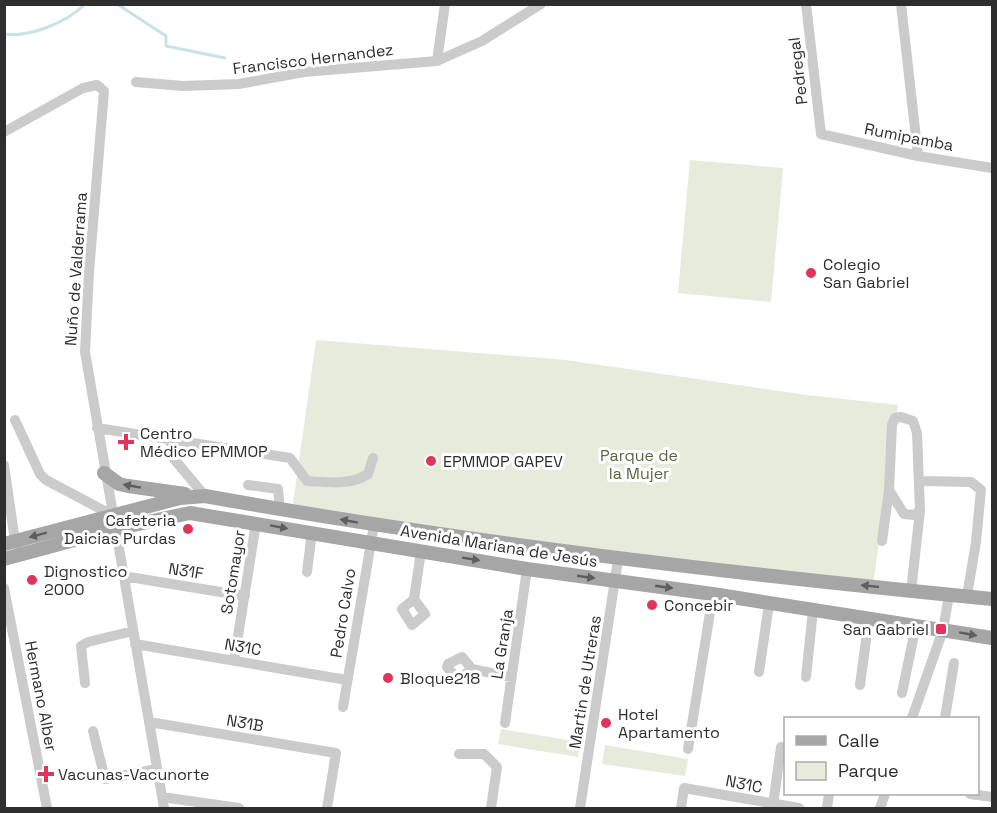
<svg xmlns="http://www.w3.org/2000/svg" width="997" height="813" font-family="'Space Grotesk',sans-serif">
  <rect width="100%" height="100%" fill="#fff"/>
  <path fill="#e6ebdb" d="M690 160 783 168 771 302 678 293Z
    M316 340 566 360 807 395 898 405 873 586 292 511Z
    M501 729 580 742 578 757 498 744Z
    M605 745 688 759 685 776 602 764Z"/>
  <g fill="none" stroke-linecap="round" stroke-linejoin="round">
    <path stroke="#c8e2ea" stroke-width="3" d="M117 4 166 36V46L225 58
      M4 34C30 38 67 22 85 4"/>
    <path stroke="#cbcbcb" stroke-width="10" d="M806 4 821 134 918 156 992 168
      M901 4 918 156
      M437 61 482 41 541 4
      M136 82 183 86 239 84 304 72 437 61 445 4
      M4 132 83 88 97 85 104 91 89 272 85 352 164 808
      M901 417 913 421 917 433 920 511 914 515 904 514 889 490 892 425 895 418Z
      M15 420 40 474 46 480 112 515
      M97 428 290 458 307 481C328 482 350 486 368 474L373 458
      M170 439 174 459 205 496
      M4 465 15 541 18 546
      M921 481 971 482 981 490 976 542 967 596
      M248 485 278 489 280 509
      M882 541 889 490
      M307 572 312 532
      M123 576 245 596
      M4 588 47 808
      M911 591 920 511
      M414 599 425 614 412 625 402 609 414 599 421 551
      M135 644 347 680
      M234 661 256 523
      M472 669 458 680 447 667 448 664 462 657 472 669 511 677
      M759 672 769 604
      M806 677 813 610
      M85 683 81 646 88 642 133 631
      M860 685 869 618
      M902 693 916 625
      M343 707 374 525
      M912 718 943 630 949 595
      M945 718 954 663
      M149 722 336 753 327 808
      M505 723 527 569
      M93 731 105 779 157 769
      M688 749 713 594
      M459 754H484L497 767 491 808
      M970 794 992 797
      M162 797 239 808
      M773 805 781 747
      M580 808 618 560
      M681 808 684 788 799 808
      M827 808 829 794
      M880 808 885 794"/>
    <path stroke="#a6a6a6" stroke-width="14" d="M104 473 119 484 128 486 185 494
      M4 544 180 498 205 496C466 543 729 573 992 599
      M4 559 115 529 190 513 527 569 713 594 992 638"/>
  </g>
  <defs><path id="oneway-solid" d="M-6-.8H1V-3.2L6.5 0L1 3.2V.8H-6Z" transform="scale(1.5)"/></defs>
  <g fill="#5e5e5e">
    <use href="#oneway-solid" transform="translate(132 486) rotate(-170)"/>
    <use href="#oneway-solid" transform="translate(349 521) rotate(-170)"/>
    <use href="#oneway-solid" transform="translate(279 527) rotate(10)"/>
    <use href="#oneway-solid" transform="translate(38 535) rotate(165)"/>
    <use href="#oneway-solid" transform="translate(471 559) rotate(9)"/>
    <use href="#oneway-solid" transform="translate(586 577) rotate(8)"/>
    <use href="#oneway-solid" transform="translate(870 586) rotate(-174)"/>
    <use href="#oneway-solid" transform="translate(664 587) rotate(8)"/>
    <use href="#oneway-solid" transform="translate(968 634) rotate(10)"/>
  </g>
  <g fill="#e0345a" stroke="#fff" stroke-width="2">
    <circle cx="811" cy="273" r="6"/>
    <path d="M123 433h6v6h6v6h-6v6h-6v-6h-6v-6h6z"/>
    <circle cx="431" cy="461" r="6"/>
    <circle cx="188" cy="529" r="6"/>
    <circle cx="32" cy="580" r="6"/>
    <circle cx="652" cy="605" r="6"/>
    <rect x="935" y="623" width="12" height="12" rx="3"/>
    <circle cx="388" cy="678" r="6"/>
    <circle cx="606" cy="723" r="6"/>
    <path d="M43 765h6v6h6v6h-6v6h-6v-6h-6v-6h6z"/>
  </g>
  <g text-anchor="middle" dominant-baseline="central" stroke-width="6" stroke-linejoin="round" paint-order="stroke">
    <g font-size="16" fill="#2e2e2e" stroke="#fff">
      <text transform="translate(313 59) rotate(-7)">Francisco Hernandez</text>
      <text transform="translate(798 71) rotate(-97)">Pedregal</text>
      <text transform="translate(909 137) rotate(11)">Rumipamba</text>
      <text transform="translate(76 269) rotate(-86)">Nuño de Valderrama</text>
      <text transform="translate(499 546) rotate(9)">Avenida Mariana de Jesús</text>
      <text transform="translate(186 571) rotate(9)">N31F</text>
      <text transform="translate(233 572) rotate(-81)">Sotomayor</text>
      <text transform="translate(343 613) rotate(-81)">Pedro Calvo</text>
      <text transform="translate(502 644) rotate(-81)">La Granja</text>
      <text transform="translate(243 647) rotate(10)">N31C</text>
      <text transform="translate(585 682) rotate(-81)">Martin de Utreras</text>
      <text transform="translate(41 696) rotate(79)">Hermano Alber</text>
      <text transform="translate(245 723) rotate(10)">N31B</text>
      <text transform="translate(744 784) rotate(11)">N31C</text>
    </g>
    <g font-size="16" fill="#2e2e2e" stroke="#fff" text-anchor="start">
      <text x="823" y="264">Colegio<tspan x="823" dy="18">San Gabriel</tspan></text>
      <text x="140" y="433">Centro<tspan x="140" dy="18">Médico EPMMOP</tspan></text>
      <text x="443" y="461">EPMMOP GAPEV</text>
      <text x="176" y="520" text-anchor="end">Cafeteria<tspan x="176" dy="18">Daicias Purdas</tspan></text>
      <text x="44" y="571">Dignostico<tspan x="44" dy="18">2000</tspan></text>
      <text x="664" y="605">Concebir</text>
      <text x="929" y="629" text-anchor="end">San Gabriel</text>
      <text x="400" y="678">Bloque218</text>
      <text x="618" y="714">Hotel<tspan x="618" dy="18">Apartamento</tspan></text>
      <text x="58" y="774">Vacunas-Vacunorte</text>
    </g>
    <g font-size="16" fill="#57683c" stroke="#fff">
      <text x="639" y="455">Parque de<tspan x="639" dy="18">la Mujer</tspan></text>
    </g>
  </g>
  <rect width="997" height="813" fill="none" stroke="#2e2e2e" stroke-width="12"/>
  <rect x="784" y="717" width="195" height="78" fill="#ffffff" stroke="#ababab" stroke-width="1.5"/>
  <rect x="796" y="736" width="30" height="9" fill="#a6a6a6" stroke="#ababab" stroke-width="1.5"/>
  <text x="838" y="747" font-size="18" fill="#2e2e2e">Calle</text>
  <rect x="796" y="762" width="30" height="18" fill="#e6ebdb" stroke="#ababab" stroke-width="1.5"/>
  <text x="838" y="777" font-size="18" fill="#2e2e2e">Parque</text>
</svg>
